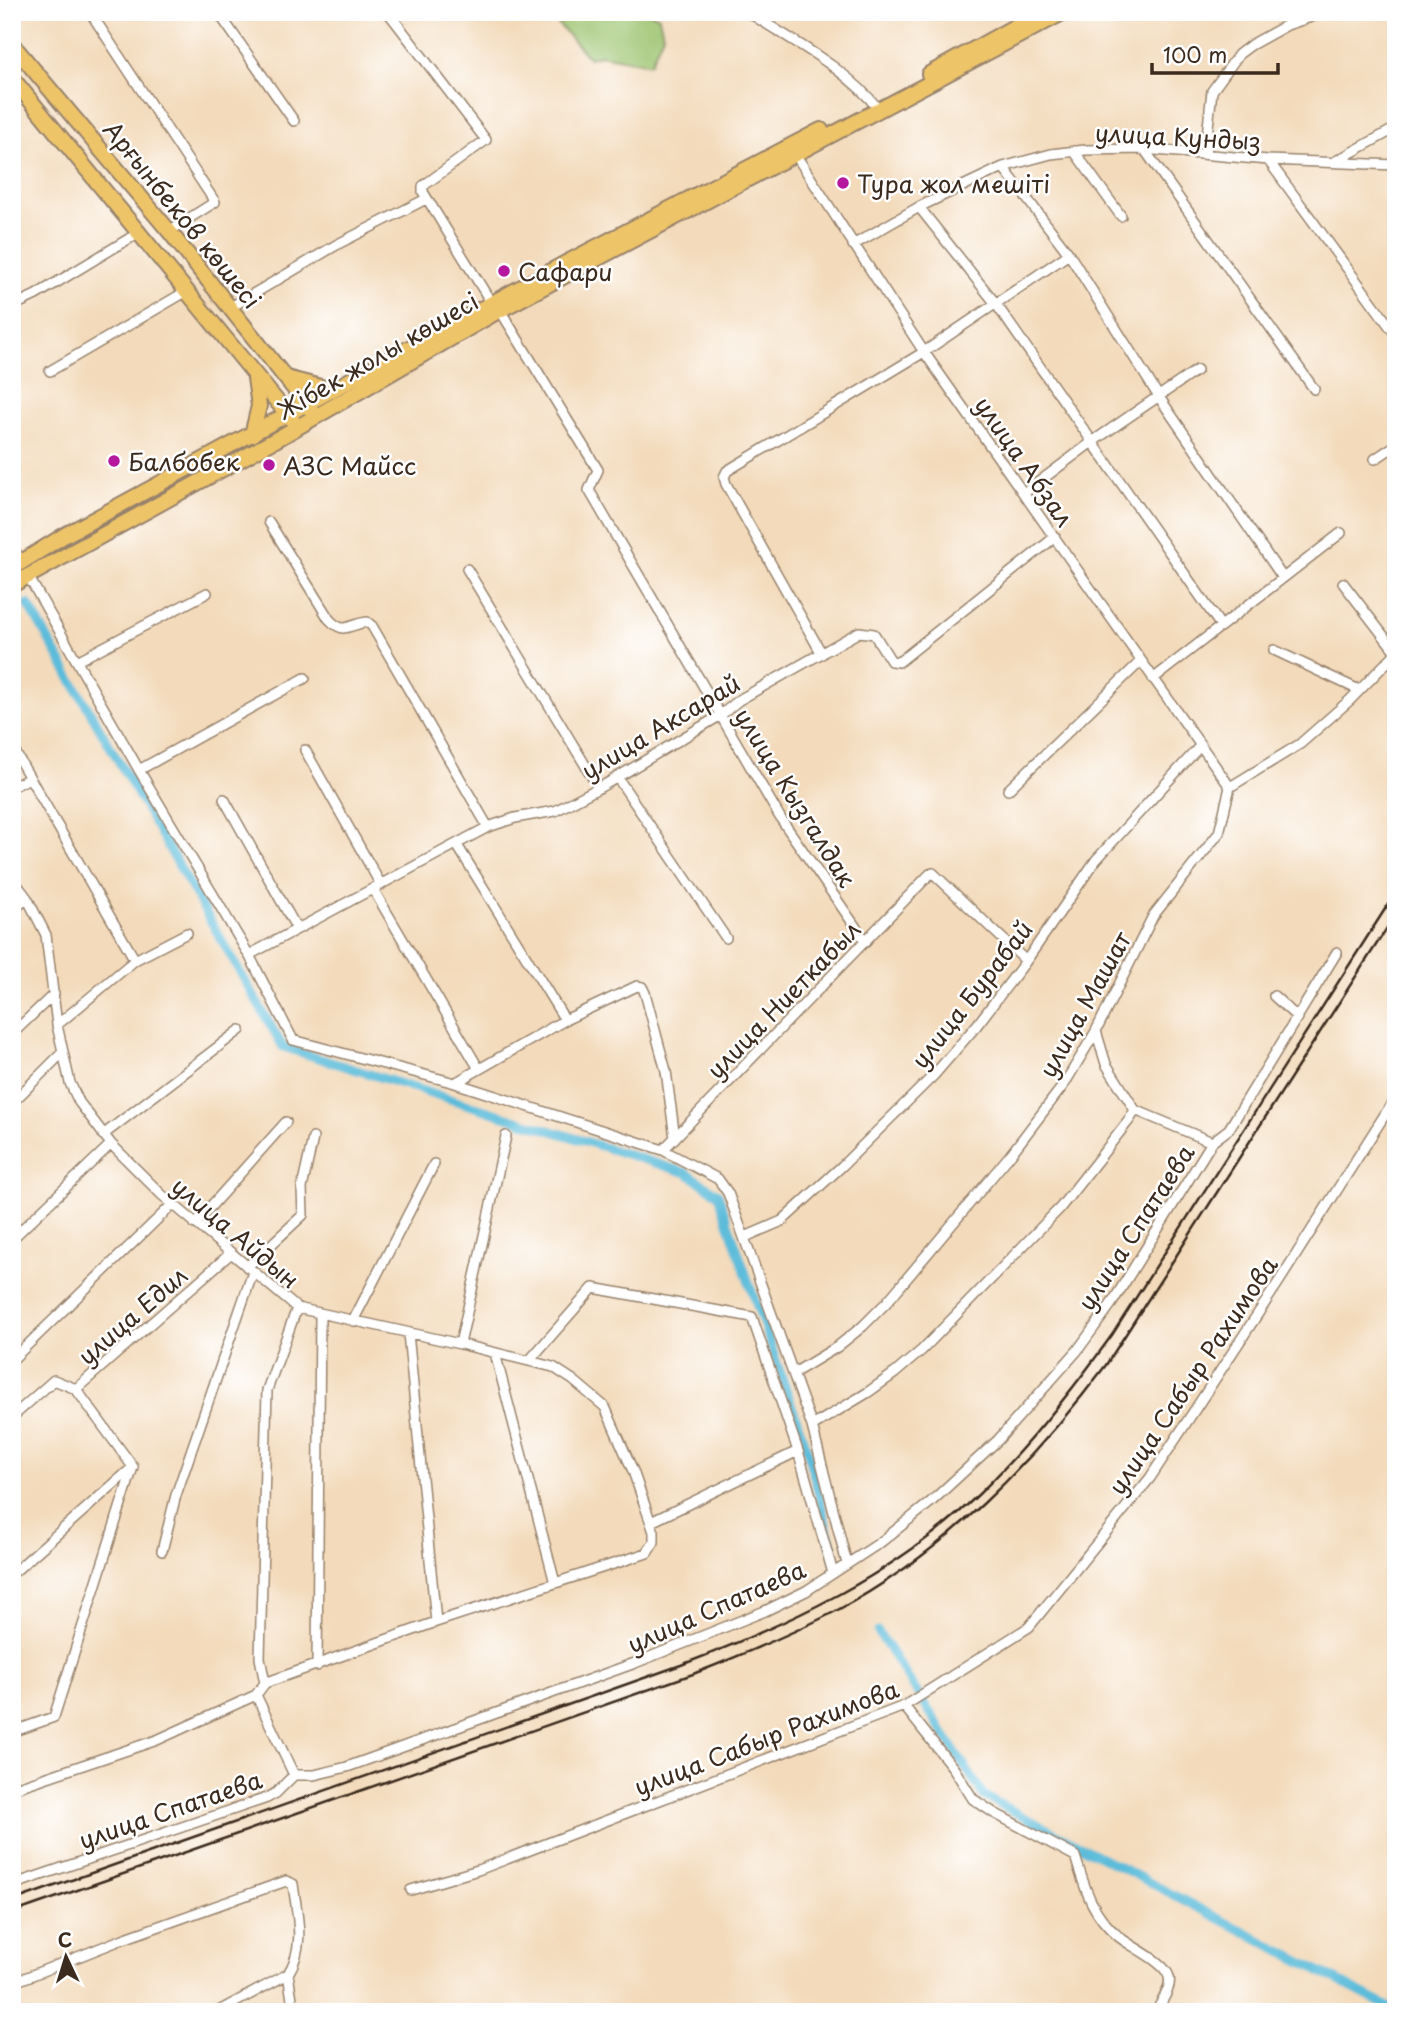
<svg xmlns="http://www.w3.org/2000/svg" width="1408" height="2024" font-family="'Playpen Sans',sans-serif">
  <rect width="100%" height="100%" fill="#fff"/>
  <filter id="ink" filterUnits="userSpaceOnUse"><feTurbulence type="fractalNoise" baseFrequency=".0143" numOctaves="2"/><feDisplacementMap in="SourceGraphic" scale="14" xChannelSelector="R" yChannelSelector="G"/><feConvolveMatrix kernelMatrix="1 2 1 2 8 2 1 2 1" color-interpolation-filters="sRGB"/></filter>
  <filter id="wash" filterUnits="userSpaceOnUse"><feTurbulence type="fractalNoise" baseFrequency=".00686" numOctaves="4" result="noise"/><feDisplacementMap in="SourceGraphic" scale="28" xChannelSelector="R" yChannelSelector="G"/><feGaussianBlur stdDeviation="1.57" result="paint"/><feColorMatrix in="noise" values="0 0 0 0 0 0 0 0 0 0 0 0 0 0 0 0 0 1.4 0 .05"/><feComposite in="paint" operator="in"/></filter>
  <g filter="url(#wash)">
    <rect width="100%" height="100%" fill="#f3daba"/>
    <path fill="#9cc36e" stroke="#6c7646" stroke-width="2" d="M547 12H649L659 17 663 35 650 64 600 55 589 58Z"/>
    <g fill="none" stroke-linecap="round" stroke-linejoin="round">
      <path stroke="#5cbcda" stroke-width="9" d="M28 604 283 1047 687 1173 718 1194 808 1452 835 1560
        M878 1632 984 1796 1396 2011"/>
    </g>
  </g>
  <g filter="url(#ink)">
    <g fill="none" stroke-linecap="round" stroke-linejoin="round">
      <defs>
        <path id="minor" d="M90 12 215 202 169 231
          M218 12 294 121
          M388 12 486 140 423 186V192L492 304
          M748 12C792 41 847 68 879 110
          M1144 149 1314 389
          M1074 151 1121 216
          M795 154 924 352 1230 787
          M1205 154 1212 91 1239 54 1251 45 1287 25 1326 12
          M1268 160 1396 335
          M1336 161 1396 128
          M1003 167 1069 254 1159 397 1283 578
          M919 207 996 304 1221 626
          M853 245 919 207 1003 167 1051 154 1085 150 1144 149 1268 160 1396 165
          M17 304 36 295 140 232
          M231 307 338 244 426 199
          M500 310 598 470 589 490 781 819 866 942
          M50 371 187 291
          M1375 459 1396 445
          M1024 493 1092 442 1197 370
          M269 522 329 619C345 636 348 624 367 622L372 626 488 827
          M12 546 22 563
          M467 569 599 788
          M28 576 139 770 249 955 293 1040 455 1083 663 1150 718 1179 728 1193 812 1426 847 1564
          M1343 583 1396 652
          M1274 650 1359 690
          M822 654 726 484 724 477 727 471 924 352 1069 254
          M77 661 207 593
          M1153 679 1341 533
          M12 747 135 960
          M305 750 381 885
          M139 770 305 678
          M617 777 726 938
          M12 787 30 778
          M1008 790 1141 661
          M224 799 297 929
          M457 845 565 1020
          M12 878 27 898 46 935 57 1025 70 1083 79 1102 111 1144 162 1195 297 1308 460 1344 553 1367 573 1380 605 1407 633 1471 654 1532V1542L647 1553 436 1622 265 1683 256 1695 157 1740 12 1789
          M373 889 479 1069
          M12 911 27 898
          M249 955 488 827 515 818 555 811 606 784 721 715 739 700 859 632 874 634 891 661 899 662 1055 537
          M1274 996 1298 1018
          M57 1025 135 960 187 933
          M12 1034 54 994
          M455 1083 565 1020 637 986 642 987 645 993 666 1071 675 1138
          M12 1103 63 1052
          M1135 1110 1212 1142
          M103 1135 240 1030
          M663 1150 930 874 933 873 1026 961
          M195 1224 286 1122
          M745 1237 782 1221 842 1166 934 1075 977 1025 1026 961 1096 860 1200 746
          M12 1239 111 1144
          M247 1267 303 1215 302 1188 313 1138
          M353 1321 434 1164
          M408 1333 436 1622
          M460 1344 506 1136
          M495 1353 555 1583
          M12 1360 173 1204
          M529 1361 593 1288 752 1317 798 1451 833 1573
          M794 1373 837 1347 863 1326 887 1302 1011 1154 1065 1083 1096 1031 1153 916 1219 833 1230 787 1300 744 1350 700 1396 653
          M12 1417 54 1380 76 1389 230 1254
          M812 1426 867 1393 895 1373 922 1350 1060 1208 1130 1119 1135 1110 1106 1064 1096 1031
          M651 1522 798 1451
          M162 1551 176 1495 253 1272
          M12 1574 133 1467 76 1389
          M317 1666 320 1313
          M265 1683 260 1658 267 1390 297 1308
          M256 1695 294 1775
          M904 1706 954 1769 973 1799 994 1813 1075 1856C1085 1888 1091 1913 1118 1936 1129 1946 1166 1962 1169 1977 1172 1988 1161 2002 1156 2012
          M12 1732 54 1717 133 1467
          M12 1885 267 1798 276 1793 294 1775H314L347 1767 635 1663 765 1611 806 1591 881 1542 932 1501 998 1440 1077 1351 1112 1303 1212 1142 1229 1129 1337 952
          M411 1890 478 1870 904 1706 1029 1627 1150 1478 1280 1280 1396 1097
          M288 1974 294 2012
          M12 1983 123 1939 286 1881 293 1884C297 1916 306 1945 288 1974L217 2012"/>
        <path id="primary" d="M12 44 169 231 311 410
          M929 74 1041 12
          M12 78 293 421
          M286 378 332 390
          M252 435 259 406 255 378
          M12 568 65 535 332 390 564 264 821 130
          M12 585 277 439 500 310 1064 12"/>
      </defs>
      <use href="#minor" stroke="#97826c" stroke-width="12"/>
      <use href="#primary" stroke="#97826c" stroke-width="18"/>
      <use href="#minor" stroke="#fff" stroke-width="9"/>
      <use href="#primary" stroke="#eec469" stroke-width="14"/>
      <path stroke="#3b2a1e" stroke-width="2.5" d="M12 1901 681 1665C788 1624 895 1575 979 1494 1029 1445 1071 1392 1112 1335L1396 892
        M12 1913 693 1674C741 1655 788 1636 834 1612 944 1554 1032 1463 1106 1365L1396 914"/>
    </g>
  </g>
  <g fill="#b5179e" stroke="#fff" stroke-width="2.5">
    <circle cx="843" cy="183" r="7"/>
    <circle cx="504" cy="271" r="7"/>
    <circle cx="114" cy="461" r="7"/>
    <circle cx="269" cy="465" r="7"/>
  </g>
  <g text-anchor="middle" dominant-baseline="central" stroke-width="5" stroke-linejoin="round" paint-order="stroke">
    <g font-size="24" fill="#3b2a1e" stroke="#fff">
      <text transform="translate(1178 136) rotate(3)">улица Кундыз</text>
      <text transform="translate(183 214) rotate(51)">Арғынбеков көшесі</text>
      <text transform="translate(377 355) rotate(-30)">Жібек жолы көшесі</text>
      <text transform="translate(1025 461) rotate(55)">улица Абзал</text>
      <text transform="translate(660 726) rotate(-31)">улица Аксарай</text>
      <text transform="translate(796 797) rotate(58)">улица Кызгалдак</text>
      <text transform="translate(971 994) rotate(-52)">улица Бурабай</text>
      <text transform="translate(783 999) rotate(-46)">улица Ниеткабыл</text>
      <text transform="translate(1084 1004) rotate(-61)">улица Машат</text>
      <text transform="translate(1135 1227) rotate(-57)">улица Спатаева</text>
      <text transform="translate(236 1232) rotate(40)">улица Айдын</text>
      <text transform="translate(132 1315) rotate(-41)">улица Едил</text>
      <text transform="translate(1192 1375) rotate(-56)">улица Сабыр Рахимова</text>
      <text transform="translate(716 1606) rotate(-24)">улица Спатаева</text>
      <text transform="translate(766 1737) rotate(-21)">улица Сабыр Рахимова</text>
      <text transform="translate(170 1809) rotate(-19)">улица Спатаева</text>
    </g>
    <g font-size="24" fill="#3b2a1e" stroke="#fff" text-anchor="start">
      <text x="857" y="183">Тура жол мешіті</text>
      <text x="518" y="271">Сафари</text>
      <text x="128" y="461">Балбобек</text>
      <text x="283" y="465">АЗС Майсс</text>
    </g>
  </g>
  <rect width="1408" height="2024" fill="none" stroke="#fff" stroke-width="42"/>
  <g transform="translate(66 1957) rotate(356)" stroke="#ffffff" stroke-width="5" paint-order="stroke">
  <path d="M0-5L12 26L0 18L-12 26Z" fill="#3b2a1e"/>
  <text y="-10" font-size="19" font-weight="bold" text-anchor="middle" fill="#3b2a1e">С</text>
  </g>
  <path d="M1152 63v10h126v-10" fill="none" stroke="#3b2a1e" stroke-width="3.5"/>
  <text x="1163" y="63" font-size="21" fill="#3b2a1e" stroke="#ffffff" stroke-width="5" paint-order="stroke">100 m</text>
</svg>
